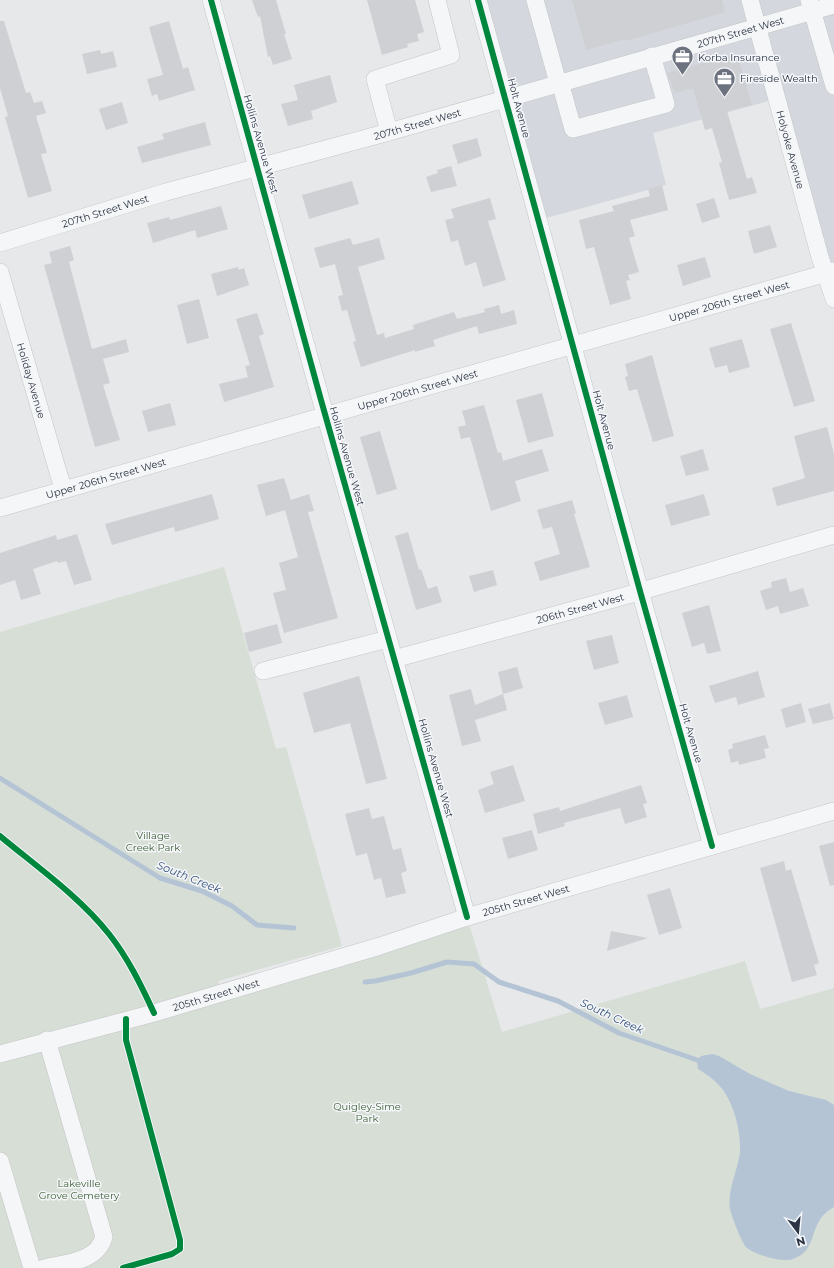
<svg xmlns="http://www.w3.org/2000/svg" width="834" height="1268" font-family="Montserrat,sans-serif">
  <rect width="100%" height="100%" fill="#e6e8ea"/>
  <path fill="#d4d7dd" d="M478 0H834V271L825 273 776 99 653 133 666 185 539 220Z"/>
  <path fill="#d6ded6" d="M224 567 276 749 286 747 342 946 218 981 221 993 467 917 502 1032 745 961 760 1009 834 988V1268H0V632Z"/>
  <path fill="#b4c4d5" d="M712 1054 719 1056 750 1074 789 1091 826 1100 834 1105V1207C806 1222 820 1250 793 1259 783 1263 756 1255 747 1248 741 1242 732 1217 730 1209 727 1190 738 1170 740 1152 741 1134 735 1108 725 1093 719 1083 708 1075 698 1069L697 1061 701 1056Z"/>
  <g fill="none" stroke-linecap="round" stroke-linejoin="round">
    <path stroke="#b4c4d5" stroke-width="5" d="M0 778 160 878 202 891 232 906 257 925 294 928
      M365 982 375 981 411 973 447 962 474 964 499 982 558 1001 619 1033 703 1062"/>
  </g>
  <path fill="#ced0d3" d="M252 0H276L286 34H284L292 59 273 65 270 56 268 57 260 16 258 17Z
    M367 0H415L424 32 417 34 419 41 407 44 408 47 382 55Z
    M572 0H722L725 12 626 41 625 39 586 50Z
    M0 21H4L26 93 30 92 34 103 42 101 46 113 36 116 47 153 41 154 52 191 28 198 5 117 8 116 0 88Z
    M169 21 183 69 188 67 195 90 159 101 157 94 152 96 147 79 163 75 149 27Z
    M100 50 101 54 113 51 117 67 87 74 82 54Z
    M737 54 752 105 727 111 747 179 752 177 757 193 729 200 719 163 722 162 712 128 705 130 693 88 675 93 667 73Z
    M330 75 337 102 311 111 313 119 288 126 281 104 298 100 294 85Z
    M122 102 128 123 106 130 99 109Z
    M205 122 211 145 142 163 137 147 164 139 162 134Z
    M477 138 482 156 458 164 452 145Z
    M451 166 457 186 431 192 426 177 438 173 437 170Z
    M352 181 359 204 309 219 302 195Z
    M662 185 668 210 630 220 635 236 629 238 639 272 628 275 630 280 626 281 631 299 610 305 594 247 586 249 579 220 614 211 612 206 650 196 648 189Z
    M490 198 496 219 488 221 506 280 483 287 476 262 465 266 458 240 451 242 445 220 454 218 451 209Z
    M714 198 720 217 702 223 696 204Z
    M221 206 228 229 197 238 195 230 153 243 147 223 169 217 170 220Z
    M770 225 777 247 754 254 748 231Z
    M350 238 353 245 379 238 385 259 358 267 377 335 384 333 385 338 414 329 413 325 454 312 457 319 485 312 484 309 499 305 501 314 514 310 517 324 479 334 477 326 433 340 435 346 415 352V350L361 367 353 342 356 341 347 310 342 311 338 296 343 295 335 264 320 268 314 248Z
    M70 246 74 260 69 262 92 349 126 339 129 352 103 359 110 383 103 385 120 440 95 447 44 265 52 263 49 252Z
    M705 257 711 277 683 286 677 265Z
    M238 267 239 270 244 268 249 285 217 296 211 274Z
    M199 299 209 338 187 344 177 305Z
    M257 313 264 334 259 336 274 387 224 402 219 384 248 377 245 366 250 365 236 319Z
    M791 323 815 401 794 407 770 329Z
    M742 339 750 367 729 373 727 365 715 368 709 348Z
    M652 355 674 436 653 442 637 389 629 391 625 377 628 376 625 364Z
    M542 393 554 436 528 443 516 400Z
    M170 403 176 425 148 432 142 411Z
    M484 405 498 453 501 452 503 461 542 449 549 471 515 481 521 501 491 511 470 437 461 439 458 427 466 425 462 411Z
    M827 427 834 454V491L777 506 772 488 805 478 794 436Z
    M380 431 397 489 377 495 360 437Z
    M703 449 709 470 686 476 680 456Z
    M284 478 291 500 309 494 314 511 308 512 338 618 284 633 273 593 286 590 279 563 298 557 285 510 266 516 257 485Z
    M212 494 219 519 175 532 174 527 112 545 105 524Z
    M704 494 710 515 671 526 665 505Z
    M572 500 576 513 574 514 590 567 540 581 534 562 560 554 552 527 543 529 537 510Z
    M408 532 419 570 421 569 428 589 437 586 442 602 416 610 395 536Z
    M77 534 92 580 74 585 66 561 58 563 57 561 33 569 41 594 21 600 15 580 0 585V553L56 535 57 540Z
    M493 570 497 585 474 592 469 576Z
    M786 578 790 592 803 588 809 606 780 614 778 606 766 610 760 591 772 587 771 582Z
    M709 605 721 651 707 654 704 643 692 647 682 613Z
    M277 624 282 643 249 652 244 633Z
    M612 635 619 663 594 670 586 641Z
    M517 667 523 688 503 694 498 672Z
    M758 671 765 697 738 705 736 697 715 703 709 686Z
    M359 676 387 779 366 784 350 723 314 733 303 693Z
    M471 689 475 705 503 694 507 710 475 720 481 741 462 746 449 695Z
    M627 695 633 717 605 725 598 703Z
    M801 703 806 722 786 728 781 709Z
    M830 703 834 719 813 724 808 709Z
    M765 735 769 748 764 749 766 758 739 765 738 761 731 763 728 750 733 748 732 744Z
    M513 765 525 801 485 813 478 790 494 784 490 772Z
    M641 785 647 803 643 804 647 817 625 824 620 808 564 823 565 826 538 834 533 814 559 807 560 811Z
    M369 808 372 819 384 816 393 850 401 848 407 871 401 873 406 893 386 898 381 878 374 880 367 853 356 856 345 814Z
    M532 830 538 850 508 859 502 838Z
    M834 842V885L830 886 819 846Z
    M784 861 786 871 791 869 819 963 814 965 817 975 792 982 760 868Z
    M670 888 682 928 659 935 647 895Z
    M611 931 648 938 607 951Z"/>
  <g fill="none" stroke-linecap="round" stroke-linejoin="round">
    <defs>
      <g id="minor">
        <path d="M211 0 321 400 467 917"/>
        <path d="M478 0 640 591 712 846"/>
        <path d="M535 0 558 83"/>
        <path id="s1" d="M750 0 820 257 834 299"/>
        <path d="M809 0 834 86"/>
        <path d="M560 82 573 129 666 104 652 56"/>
        <path d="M389 132 375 79 451 55 437 0"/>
        <path id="s2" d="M0 243 166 192 389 132 834 5"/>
        <path id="s3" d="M0 272 63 489"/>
        <path id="s4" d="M0 508 834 271"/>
        <path id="s5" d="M394 659 628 595 834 535"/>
        <path d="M263 671 388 639"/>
        <path id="s6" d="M0 1054 154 1013 380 946 467 917 834 811"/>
        <path d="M0 1161 32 1268"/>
        <path d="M44 1268C66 1263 97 1262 104 1237L47 1040"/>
      </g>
    </defs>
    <use href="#minor" stroke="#c4c6c8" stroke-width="18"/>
    <use href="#minor" stroke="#f5f6f7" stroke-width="17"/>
    <defs>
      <path id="cycleway" d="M211 0 321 400 467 917
        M478 0 640 591 712 846
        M0 836C36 866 80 897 109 934 128 958 141 985 154 1013
        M123 1268 172 1254 180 1249V1240L126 1040V1019"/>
    </defs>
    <use href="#cycleway" stroke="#f4f6f9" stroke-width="8"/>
    <use href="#cycleway" stroke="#00873e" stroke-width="6"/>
  </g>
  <defs>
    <symbol id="office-pin" viewBox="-11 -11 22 30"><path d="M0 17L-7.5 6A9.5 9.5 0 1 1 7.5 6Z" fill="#6c737f" stroke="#f4f6f9"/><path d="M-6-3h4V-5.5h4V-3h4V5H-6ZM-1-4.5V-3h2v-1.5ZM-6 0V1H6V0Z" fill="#fff"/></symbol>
  </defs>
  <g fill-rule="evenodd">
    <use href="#office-pin" x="670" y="44" width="25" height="34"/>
    <use href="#office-pin" x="712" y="66" width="25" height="34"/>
  </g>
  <g text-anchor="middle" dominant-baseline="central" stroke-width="3" stroke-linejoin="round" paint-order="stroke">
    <g font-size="10" fill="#2b3445" stroke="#f4f6f9">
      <text stroke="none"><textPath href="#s2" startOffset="770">207th Street West</textPath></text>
      <text transform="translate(519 108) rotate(75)">Holt Avenue</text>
      <text stroke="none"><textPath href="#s2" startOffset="434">207th Street West</textPath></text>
      <text transform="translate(261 144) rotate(74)">Hollins Avenue West</text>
      <text stroke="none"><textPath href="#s1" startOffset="155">Holyoke Avenue</textPath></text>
      <text stroke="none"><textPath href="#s2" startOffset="110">207th Street West</textPath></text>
      <text stroke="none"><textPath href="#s4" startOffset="758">Upper 206th Street West</textPath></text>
      <text stroke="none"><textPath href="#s3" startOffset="113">Holiday Avenue</textPath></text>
      <text stroke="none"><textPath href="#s4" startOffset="434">Upper 206th Street West</textPath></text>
      <text transform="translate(604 420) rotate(75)">Holt Avenue</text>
      <text transform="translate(347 456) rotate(74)">Hollins Avenue West</text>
      <text stroke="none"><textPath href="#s4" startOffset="110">Upper 206th Street West</textPath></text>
      <text stroke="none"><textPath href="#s5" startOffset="193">206th Street West</textPath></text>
      <text transform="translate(691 733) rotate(74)">Holt Avenue</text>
      <text transform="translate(436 768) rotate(74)">Hollins Avenue West</text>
      <text stroke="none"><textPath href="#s6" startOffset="548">205th Street West</textPath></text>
      <text stroke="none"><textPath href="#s6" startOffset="224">205th Street West</textPath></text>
    </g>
    <g font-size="10" fill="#2b3445" stroke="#f4f6f9" text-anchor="start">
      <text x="698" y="57">Korba Insurance</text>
      <text x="740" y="78">Fireside Wealth</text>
    </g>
    <g font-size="10" fill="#3f6138" stroke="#f4f6f9">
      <text x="153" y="835">Village<tspan x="153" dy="12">Creek Park</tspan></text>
      <text x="367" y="1106">Quigley-Sime<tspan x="367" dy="12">Park</tspan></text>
      <text x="79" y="1183">Lakeville<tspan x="79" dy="12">Grove Cemetery</tspan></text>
    </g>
    <g font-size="11" font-style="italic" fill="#34527a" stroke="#f4f6f9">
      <text transform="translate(189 877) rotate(22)">South Creek</text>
      <text transform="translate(612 1016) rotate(25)">South Creek</text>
    </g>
  </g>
  <g transform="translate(798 1232) rotate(164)" stroke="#f4f6f9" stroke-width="3" paint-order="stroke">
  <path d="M0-3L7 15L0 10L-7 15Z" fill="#2b3445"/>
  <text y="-6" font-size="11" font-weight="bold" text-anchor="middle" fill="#2b3445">N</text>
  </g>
</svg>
